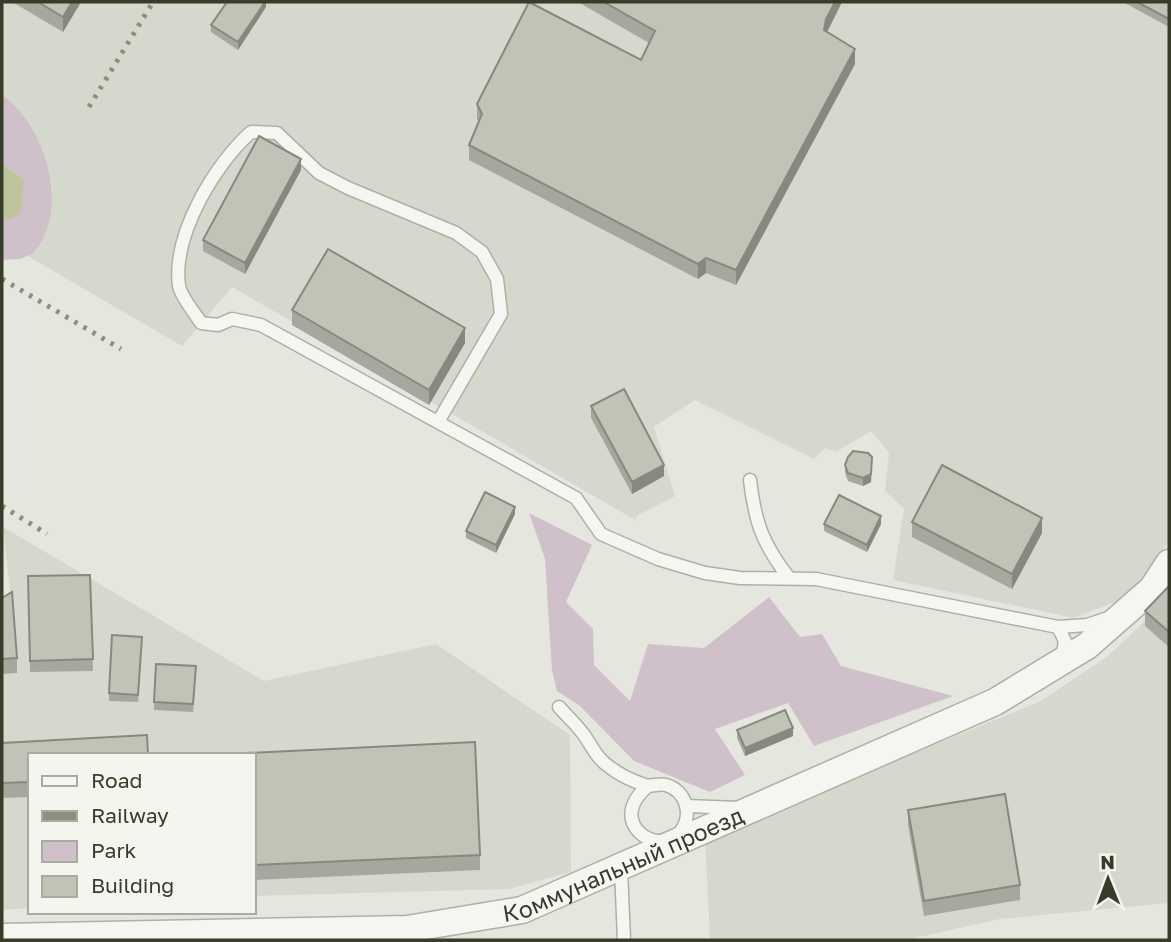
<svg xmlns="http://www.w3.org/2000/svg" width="1171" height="942" font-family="'Golos Text',sans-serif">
  <rect width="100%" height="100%" fill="#e5e7df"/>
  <path fill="#d5d9cd" d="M2 2H1169V541L1128 597 1074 618 893 580 904 509 885 491 889 453 871 431 836 452 825 448 814 459 695 400 654 427 675 496 635 517 637 521 232 287 182 346 2 241Z
    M3 527 264 681 436 644 570 735 571 872 509 889 254 896V755H30V908L2 910V614L12 608Z
    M1169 591V903L1000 919 906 940H710L705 839 1041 701 1108 656 1142 624Z"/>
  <path fill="#d0c0ca" d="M2 95C46 125 72 213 32 254L20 259 2 260V219L10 220 24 182 2 163Z
    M529 513 592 545 566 602 593 629 594 665 630 701 648 644 704 648 769 597 800 637 822 634 841 666 953 696 814 746 788 703 715 729 745 775 710 792 634 761 580 706 557 691 552 670 545 559Z"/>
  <path fill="#bec59c" d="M2 163 24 181 20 213 10 220 2 219Z"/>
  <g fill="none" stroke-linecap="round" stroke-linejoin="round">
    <defs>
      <path id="lane" d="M438 422 501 314 497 279 482 252 456 233 348 188 319 173 277 133 251 132C215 164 172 235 179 286 181 297 195 313 201 323L218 325 232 319 261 325 576 498 601 534 658 559 705 573 740 578 816 579 1058 627 1087 625 1108 618
        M750 480C755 522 762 543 789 578
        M1058 627 1065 641 1062 659
        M559 707C567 716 577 725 584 735 593 748 597 759 611 768 620 775 633 781 645 785 652 787 659 783 666 785 687 791 693 816 680 832 659 859 604 822 648 786
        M687 806 739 808
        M621 869 624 940"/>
      <g id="street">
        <path id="s1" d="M2 937 407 929 522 910 995 702 1087 646 1152 589 1169 563"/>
      </g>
    </defs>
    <use href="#lane" stroke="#adb1a5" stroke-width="15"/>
    <use href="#street" stroke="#adb1a5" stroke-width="29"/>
    <use href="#lane" stroke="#f4f6f1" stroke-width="12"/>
    <use href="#street" stroke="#f4f6f1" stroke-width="26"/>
    <path stroke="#8a9079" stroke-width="5" stroke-dasharray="3.5 7" stroke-linecap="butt" d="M89 107 153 2
      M2 279 121 349
      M2 506 47 534"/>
  </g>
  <path fill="#a5a99d" d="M14 2H81L63 32 14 3Z
    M266 2V7L238 50 211 32V25Z
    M578 2H842L827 32 855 64 736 285 706 273 698 279 469 160V145L479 122 477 119V104L641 60 649 43Z
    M1123 2H1169V27Z
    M301 170 245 274 203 251V240Z
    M292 310 465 343 429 405 292 325Z
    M591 406 664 476 632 494 591 418Z
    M845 465H872L871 482 863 486 848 481 845 473Z
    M515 514 496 553 466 538V531Z
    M912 522 1042 533 1012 589 912 537Z
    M824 524H881L867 552 824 531Z
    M90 575 93 671 30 672 28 576Z
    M1169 586V647L1145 626V611Z
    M2 598 17 658V673L2 674Z
    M142 637 138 702 109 701V693Z
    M156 664 196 674 193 712 154 710Z
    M737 730 793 736 745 756 737 738Z
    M2 743 30 755V797L2 798Z
    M254 755 480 855V870L254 880Z
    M908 810 1020 885V900L924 916 908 825Z"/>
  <path fill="#86897f" d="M72 2H81L63 32V17Z
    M265 2H266V7L238 50V42Z
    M835 2H842L826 34 824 30 826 19Z
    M855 49V64L736 285V270Z
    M301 159V170L245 274V263Z
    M706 258V273L698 279V264Z
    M465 328V343L429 405V390Z
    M872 457 871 482 863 486V478Z
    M664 465V476L632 494V482Z
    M515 507V514L496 553V545Z
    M881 516V524L867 552V545Z
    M1042 518V533L1012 589V574Z
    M793 728V736L745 756V748Z"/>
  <path fill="#c0c4b6" stroke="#86897f" stroke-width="2" d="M38 2H72L63 17Z
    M227 2H265L238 42 211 25Z
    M529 2 641 60 655 31 604 2H835L826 19 824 30 855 49 736 270 706 258 698 264 469 145 482 114 477 104Z
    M1137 2H1169V19Z
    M259 136 301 159 245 263 203 240Z
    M328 249 465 328 429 390 292 310Z
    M624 389 664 465 632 482 591 406Z
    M853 451 868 453 872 457 871 474 863 478 848 473 845 465 848 457Z
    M942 465 1042 518 1012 574 912 522Z
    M485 492 515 507 496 545 466 531Z
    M839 495 881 516 867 545 824 524Z
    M90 575 93 659 30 661 28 576Z
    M1169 586V632L1145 611Z
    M12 592 17 658 2 659V598Z
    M112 635 142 637 138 695 109 693Z
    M156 664 196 666 193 704 154 702Z
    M785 710 793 728 745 748 737 730Z
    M147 735 148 755H30V782L2 783V743Z
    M475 742 480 855 254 865V755H227V754Z
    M1005 794 1020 885 924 901 908 810Z"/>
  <g text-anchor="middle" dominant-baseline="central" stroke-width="5" stroke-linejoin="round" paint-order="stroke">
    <g font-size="23" fill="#373d29" stroke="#f3f5ee">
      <text stroke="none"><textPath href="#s1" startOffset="632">Коммунальный проезд</textPath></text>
    </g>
  </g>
  <rect width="1171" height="942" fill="none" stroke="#373d29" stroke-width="7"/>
  <rect x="28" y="753" width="228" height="161" fill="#f3f5ee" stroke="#a8ab9f" stroke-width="2"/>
  <rect x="42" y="776" width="35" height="10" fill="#f4f6f1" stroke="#a8ab9f" stroke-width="2"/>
  <text x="91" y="788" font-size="21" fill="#373d29">Road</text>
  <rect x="42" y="811" width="35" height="10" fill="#8a9079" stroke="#a8ab9f" stroke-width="2"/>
  <text x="91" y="823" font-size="21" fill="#373d29">Railway</text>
  <rect x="42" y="841" width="35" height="21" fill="#d0c0ca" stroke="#a8ab9f" stroke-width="2"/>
  <text x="91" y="858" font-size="21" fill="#373d29">Park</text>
  <rect x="42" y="876" width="35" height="21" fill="#c0c4b6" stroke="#a8ab9f" stroke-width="2"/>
  <text x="91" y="893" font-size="21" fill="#373d29">Building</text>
  <g transform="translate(1108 879) rotate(359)" stroke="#f3f5ee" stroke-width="5" paint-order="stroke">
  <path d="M0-5L12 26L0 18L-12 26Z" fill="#373d29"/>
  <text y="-10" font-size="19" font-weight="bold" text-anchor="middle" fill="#373d29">N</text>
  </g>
</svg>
